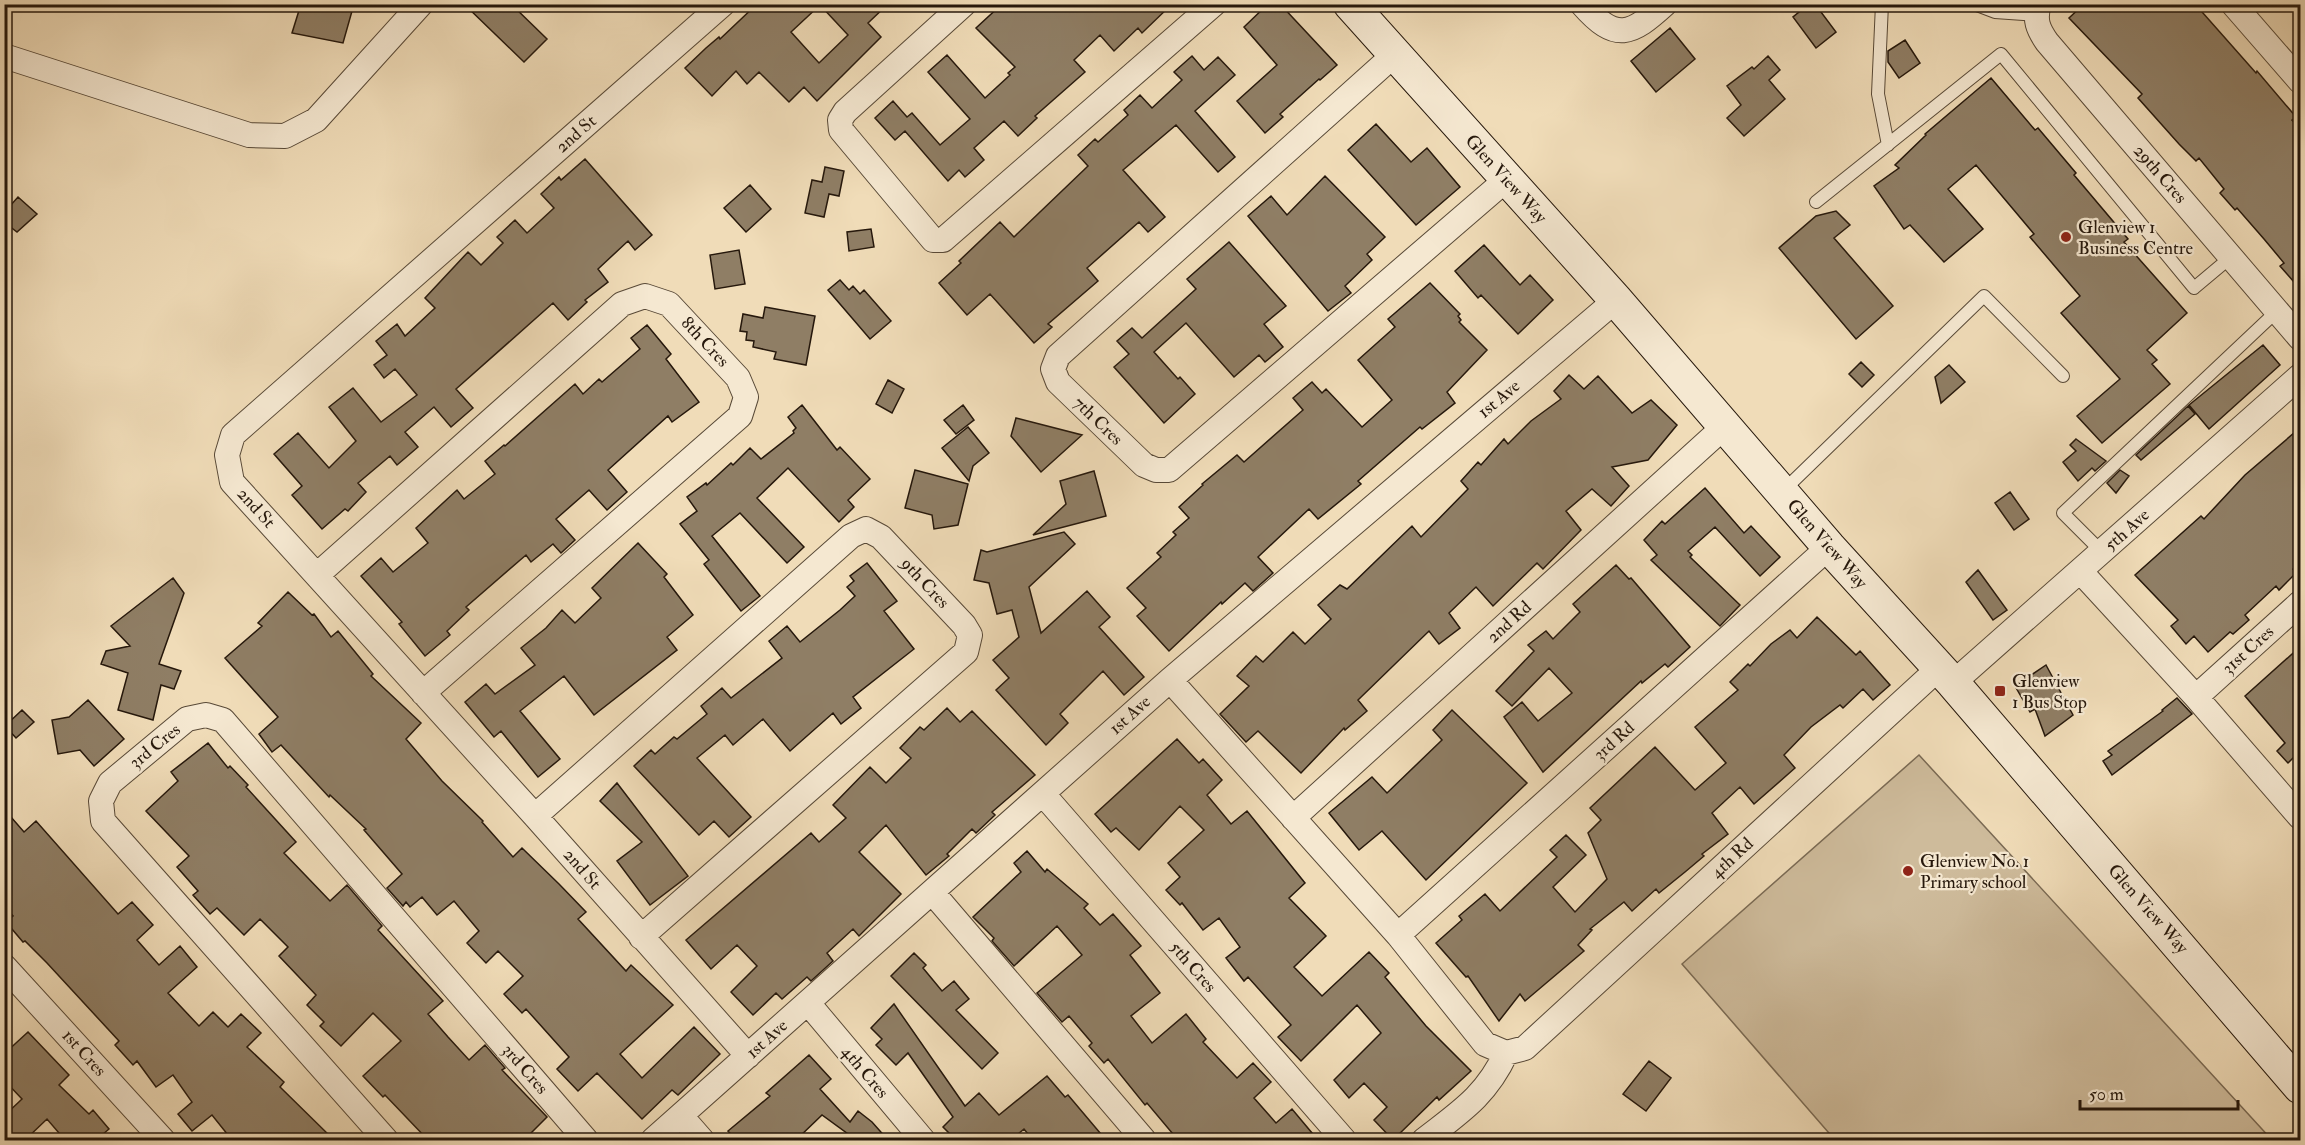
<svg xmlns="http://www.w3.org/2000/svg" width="2305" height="1145" font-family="'IM FELL Double Pica',serif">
  <rect width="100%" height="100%" fill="#f0dcb8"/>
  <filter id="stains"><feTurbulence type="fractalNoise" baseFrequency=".00333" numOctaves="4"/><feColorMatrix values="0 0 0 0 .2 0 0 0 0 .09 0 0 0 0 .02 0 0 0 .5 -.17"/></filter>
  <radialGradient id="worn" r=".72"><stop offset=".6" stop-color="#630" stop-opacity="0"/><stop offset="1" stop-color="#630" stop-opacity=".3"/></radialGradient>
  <path fill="#cebb9b" stroke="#7a6a54" stroke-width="1.5" d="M1919 755 2272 1140H1835L1682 964Z"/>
  <path fill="#8f7e65" stroke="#26180c" stroke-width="1.5" fill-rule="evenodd" d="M301 4H354L343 43 292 33Z
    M464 4H511L547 39 524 62Z
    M757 4H888L868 23 881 37 817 101 804 87 789 102 759 72 747 84 736 71 712 96 685 68 706 48 719 37 720 39ZM820 5 848 35 819 63 791 32Z
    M1002 4H1172L1142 33 1138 28 1114 51 1100 35 1074 60 1085 72 1035 116 1037 118 1018 136 1004 121 974 148 984 160 965 177 959 170 948 181 905 131 895 140 875 118 893 101 907 117 912 113 940 145 970 119 928 72 947 55 985 98 1010 75 1008 73 1015 67 976 28Z
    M1268 4H1280L1337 65 1320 80 1319 79 1280 114 1283 117 1265 133 1237 101 1277 65 1244 27Z
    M1809 4H1815L1836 32 1816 48 1793 17Z
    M2084 4H2195L2256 73 2257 71 2296 117 2292 120 2301 130V290L2280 266 2284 263 2264 239 2237 208 2235 210 2220 193 2224 189 2199 158 2196 161 2179 144 2138 98 2142 94 2069 18Z
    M1670 28 1695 59 1656 92 1631 61Z
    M1905 40 1920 63 1899 78 1888 62V51Z
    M1192 56 1204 70 1218 57 1235 75 1195 111 1235 157 1218 172 1176 125 1123 170 1165 217 1148 232 1139 222 1087 268 1098 281 1048 324 1052 327 1034 343 990 294 967 315 939 283 961 263 959 261 1000 222 1014 237 1088 166 1078 155 1095 139 1098 142 1128 115 1124 110 1140 95 1152 108 1182 80 1174 72Z
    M1768 56 1780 70 1769 80 1785 99 1744 136 1727 118 1741 105 1727 86 1752 67 1754 69Z
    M1991 78 2035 130 2038 128 2076 173 2074 175 2128 239 2124 242 2187 313 2147 350 2157 360 2152 364 2170 384 2102 443 2077 416 2120 379 2061 313 2080 296 2030 237 2034 234 1976 165 1948 189 1983 229 1944 262 1910 225 1904 229 1874 186 1899 168 1895 165 1926 135 1925 134Z
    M1376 124 1411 162 1427 148 1460 187 1416 225 1348 150Z
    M585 159 652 235 635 250 628 241 598 269 608 282 585 300 587 302 568 320 553 303 456 389 473 408 451 427 434 407 405 432 418 447 397 465 390 456 358 483 366 492 348 511 345 509 322 529 292 495 302 486 274 454 298 433 329 468 356 441 329 407 353 388 381 422 417 395 395 369 384 378 374 365 387 355 376 341 397 324 405 336 435 308 425 298 468 252 481 265 503 243 497 237 515 220 527 233 554 208 541 194 559 177 561 180Z
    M825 167 844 171 839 196 829 194 824 217 805 213 812 180 822 182Z
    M1325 176 1385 237 1367 254 1372 260 1345 286 1351 293 1328 311 1248 216 1271 196 1287 215Z
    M750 185 771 209 746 232 724 208Z
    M18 197 37 214 17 232 4 222V205L10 206Z
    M1836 211 1850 225 1834 238 1893 306 1856 339 1779 248 1816 216Z
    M871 229 874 247 849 251 847 232Z
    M1229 242 1286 306 1264 324 1283 347 1265 362 1259 355 1234 377 1186 323 1154 352 1178 379 1180 377 1195 394 1164 423 1114 367 1129 354 1117 341 1132 328 1142 338 1196 289 1187 279Z
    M1484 245 1520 285 1530 275 1553 300 1518 334 1481 295 1478 298 1455 271Z
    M739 250 745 284 715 289 710 255Z
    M840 280 849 290 853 286 860 294 864 290 891 321 870 339 828 290Z
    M1430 283 1460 314 1458 316 1461 320 1459 322 1487 350 1447 392 1455 403 1422 429 1420 427 1358 481 1361 484 1318 519 1309 509 1258 557 1273 573 1253 591 1245 583 1222 604 1221 602 1169 651 1137 616 1146 608 1127 588 1161 557 1157 553 1176 535 1173 532 1189 518 1179 507 1203 485 1202 484 1237 455 1244 462 1303 410 1293 398 1312 382 1322 393 1326 389 1362 427 1392 400 1358 360 1395 327 1388 319Z
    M765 307 815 316 806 365 774 359 776 352 753 347 754 341 746 340 747 332 740 331 743 314 763 318Z
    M647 325 671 354 666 359 699 402 672 422 668 416 608 470 627 492 607 510 589 490 556 519 575 540 561 553 553 544 531 562 526 555 466 607 469 610 447 631 450 635 425 656 399 624 402 622 361 576 381 558 393 572 428 543 416 528 457 490 464 499 495 474 485 461 504 445 505 446 575 384 583 394 599 379 602 382 640 349 631 338Z
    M2263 345 2280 365 2209 429 2189 405Z
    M1861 362 1874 375 1862 387 1849 374Z
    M1949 365 1965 382 1941 403 1935 377Z
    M1569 375 1584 389 1598 376 1632 413 1651 400 1677 425 1648 460 1612 467 1629 486 1611 506 1592 489 1566 511 1581 530 1543 569 1537 563 1493 606 1476 587 1449 613 1460 628 1439 644 1429 631 1358 700 1367 711 1345 730 1344 728 1301 773 1258 731 1246 742 1220 714 1249 686 1237 676 1256 656 1263 662 1293 632 1305 644 1331 619 1318 605 1340 585 1347 589 1412 526 1421 537 1468 489 1461 481 1478 462 1481 465 1504 439 1508 444 1531 421 1561 399 1554 391Z
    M888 380 904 389 892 413 876 404Z
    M802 405 837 450 840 447 870 479 848 500 854 507 839 522 788 468 757 498 804 547 787 563 740 513 712 536 760 596 741 611 704 564 709 560 680 524 697 511 687 497 706 483 707 485 731 463 733 465 750 448 761 459 794 433 793 431 796 428 788 417Z
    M963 405 974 420 956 434 944 420Z
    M2188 406 2195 414 2141 460 2136 455Z
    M1016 418 1082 435 1041 472 1011 436Z
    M968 427 989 453 973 466 969 481 942 448Z
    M2301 427V562L2293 569 2296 573 2279 590 2276 586 2245 615 2249 620 2233 634 2230 632 2208 652 2194 636 2186 644 2171 626 2178 620 2135 575 2201 516 2204 519 2245 475Z
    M2076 439 2106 461 2095 471 2092 468 2078 481 2063 462 2076 451 2070 445Z
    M915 470 968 484 958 525 934 529 932 515 905 508Z
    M2120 470 2129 476 2116 493 2107 483Z
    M1094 471 1106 516 1033 535 1066 504 1060 481Z
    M1705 488 1744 533 1751 526 1780 557 1760 576 1715 527 1688 551 1692 555 1690 557 1740 605 1720 626 1651 560 1657 555 1644 540 1662 521 1665 524Z
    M2010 492 2029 519 2014 530 1995 503Z
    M1064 532 1075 544 1029 587 1041 633 1087 591 1110 617 1099 627 1144 677 1124 695 1103 671 1060 714 1068 723 1046 745 996 690 1009 678 993 660 1019 637 1012 610 997 614 989 583 974 580 981 550 987 552Z
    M638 543 667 574 664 577 693 615 667 637 677 650 594 715 564 676 520 711 560 759 538 777 501 731 494 737 465 702 486 684 495 694 535 665 521 648 546 628 562 610 575 623 601 598 592 588Z
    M867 563 897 601 884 611 914 649 853 697 861 708 841 724 833 713 790 751 763 719 733 745 725 735 697 758 751 817 729 837 714 821 699 835 634 766 651 750 655 754 674 737 677 739 707 714 701 706 722 688 731 698 782 658 769 641 787 626 800 642 840 610 855 596 847 587 854 581 850 576Z
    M1616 565 1629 579 1631 578 1690 647 1668 667 1665 664 1642 683 1641 681 1543 772 1504 717 1522 702 1538 721 1572 693 1549 668 1512 706 1496 691 1534 651 1528 645 1546 631 1553 639 1580 612 1573 604Z
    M1978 570 2007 610 1993 620 1966 582Z
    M173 578 184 593 159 664 181 671 174 689 161 685 153 720 118 710 128 673 101 664 106 651 130 646 111 626Z
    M288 592 312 615 314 614 331 637 338 631 373 674 371 676 421 723 406 739 442 781 483 821 482 822 513 857 522 848 559 884 586 912 578 919 626 971 631 965 673 1005 620 1054 642 1078 694 1027 720 1054 678 1095 672 1090 642 1119 597 1073 578 1091 557 1069 569 1057 526 1009 522 1013 504 994 523 976 498 951 486 963 467 943 479 931 454 901 437 915 422 897 410 907 406 902 403 906 387 888 402 874 364 830 366 829 330 795 329 797 281 745 272 752 259 734 278 717 225 658 262 626 258 623Z
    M1817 617 1856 655 1860 651 1890 685 1873 700 1863 689 1843 708 1840 705 1811 727 1784 755 1795 768 1754 804 1740 787 1712 813 1728 834 1702 854 1704 856 1685 872 1659 893 1656 889 1632 911 1624 902 1590 929 1592 930 1578 945 1584 951 1525 1001 1520 994 1499 1021 1468 976 1466 977 1436 943 1462 920 1459 916 1485 894 1500 911 1557 857 1550 850 1566 835 1586 855 1553 887 1575 912 1607 879 1588 833 1601 820 1590 808 1655 747 1695 790 1726 763 1695 727 1738 690 1730 682 1748 664 1750 666 1771 644 1790 630 1797 638Z
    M2301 646V762L2295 756 2288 763 2277 751 2285 743 2245 696Z
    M2046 665 2073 715 2045 736 2035 709 2030 712 2015 686Z
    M2177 698 2192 714 2112 775 2103 761 2112 755 2108 751 2163 711 2162 710Z
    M88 700 124 739 94 766 80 750 58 754 52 720 69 717Z
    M947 708 960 722 972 711 1035 775 992 812 995 815 976 833 972 829 947 854 949 856 926 875 886 825 859 852 901 894 859 936 853 929 827 953 833 961 811 981 807 977 782 999 776 993 753 1015 731 992 757 966 737 945 711 969 686 940 811 833 819 842 846 818 833 805 870 767 886 783 911 758 900 748 920 727 924 730Z
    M22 710 34 722 16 738 5 726Z
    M1452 710 1527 783 1426 880 1382 831 1359 850 1329 813 1372 777 1387 793 1442 740 1433 730Z
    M1177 739 1199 763 1203 759 1222 780 1207 795 1231 824 1247 811 1305 883 1289 898 1326 936 1294 967 1322 996 1369 952 1389 973 1385 977 1426 1026 1471 1071 1439 1100 1437 1097 1393 1140 1374 1120 1387 1107 1364 1083 1349 1098 1334 1080 1381 1033 1357 1005 1301 1061 1278 1037 1291 1025 1248 977 1244 981 1226 958 1240 947 1219 918 1203 930 1182 903 1180 905 1166 890 1180 877 1168 863 1204 830 1180 806 1139 850 1116 828 1111 832 1095 814Z
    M208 743 228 768 230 766 248 785 246 787 296 842 284 853 330 901 347 885 382 926 378 930 443 1001 428 1014 448 1037 469 1060 485 1045 505 1068 502 1070 547 1117 524 1140H428L385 1095 383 1097 363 1076 401 1041 373 1013 341 1046 320 1026 324 1022 307 1005 316 995 279 956 288 947 260 919 244 935 217 908 210 914 193 895 198 891 177 867 189 856 146 811 178 781 171 772Z
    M617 783 688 876 650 905 617 861 642 842 600 801Z
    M4 809 24 832 36 821 118 914 132 902 153 925 137 940 159 965 180 946 197 967 168 993 199 1026 213 1012 228 1027 241 1014 261 1033 247 1047 284 1082 280 1087 334 1140H232L212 1115 192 1131 178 1114 192 1102 173 1075 156 1087 137 1061 133 1065 115 1045 119 1041 47 963 25 941 23 942 6 922 13 916 4 906Z
    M1027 851 1045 872 1047 869 1088 904 1084 908 1100 925 1113 914 1141 946 1130 955 1160 993 1131 1016 1152 1043 1186 1014 1206 1039 1203 1042 1237 1078 1253 1063 1271 1082 1254 1098 1276 1123 1292 1109 1312 1133 1303 1140H1178L1147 1103 1145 1105 1108 1059 1104 1063 1089 1046 1092 1043 1069 1016 1062 1022 1037 993 1082 955 1057 926 1014 966 992 941 994 938 973 917 1021 872 1014 863Z
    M914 953 926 965 923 968 942 991 954 981 969 999 956 1010 998 1053 982 1069 891 976Z
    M894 1004 965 1106 979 1093 999 1115 1047 1076 1065 1097 1068 1095 1106 1140H1033L1024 1129 1011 1140H956L943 1127 953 1117 908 1053 896 1065 876 1045 882 1039 871 1028Z
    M28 1032 69 1075 59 1085 89 1114 93 1110 109 1129 96 1140H65L47 1119 25 1140H4V1116L22 1099 4 1080V1054Z
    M809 1055 831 1079 820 1089 850 1122 858 1111 872 1122 888 1140H844L848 1134 822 1115 796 1140H736L728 1131 770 1096 766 1093Z
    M1649 1061 1671 1078 1646 1111 1623 1094Z"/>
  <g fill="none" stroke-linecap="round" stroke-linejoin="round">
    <defs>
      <path id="lane" d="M1882 4 1878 94 1888 145
        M1974 4 1995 12 2036 15
        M1816 202 2001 54 2194 288 2231 257
        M1783 491 1984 296 2063 376
        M2102 552 2063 513 2277 311"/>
      <path id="street" d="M723 4 233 435 227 455 232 482 535 816 748 1056
        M964 4 845 112 840 120 841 130 933 240H943L1214 4
        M1582 4C1616 43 1631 35 1665 4
        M2039 4C2034 20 2038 29 2047 42L2300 338
        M2233 4 2300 81
        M1394 55 1058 356 1053 369 1058 382 1144 465 1156 470H1169L1507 179
        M4 56 249 135 285 136 316 120 421 4
        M2081 572 2196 697 2300 817
        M317 575 622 304 645 296 669 304 738 378 746 397 740 416 423 693
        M1170 680 1398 935 1485 1044 1506 1053 1525 1048 1939 668
        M1953 683 2300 376
        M2196 697 2300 603
        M1043 794 1344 1140
        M535 816 851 536 866 529 881 537 964 625 970 635 966 652 641 937
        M1293 818 1725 426
        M932 892 1144 1140
        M1398 935 1829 547
        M4 966 163 1140
        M808 1003 923 1140
        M681 1116 702 1140
        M386 1140 103 821 101 801 110 783 187 719 206 715 223 720 586 1140
        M653 1140 1170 680 1616 300
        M1424 1140C1460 1112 1486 1096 1506 1053"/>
      <path id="secondary" d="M1350 4 1616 300 1829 547 1953 683 2300 1087"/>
    </defs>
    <use href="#lane" stroke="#584937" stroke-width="14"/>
    <use href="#street" stroke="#584937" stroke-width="26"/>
    <use href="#secondary" stroke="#26180c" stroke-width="35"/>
    <use href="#lane" stroke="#f5e8d1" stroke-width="12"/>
    <use href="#street" stroke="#f5e8d1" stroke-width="24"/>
    <use href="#secondary" stroke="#f5e8d1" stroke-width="33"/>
  </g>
  <g fill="#8f2418" stroke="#f5e8d1" stroke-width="2">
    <circle cx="2066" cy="237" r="6"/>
    <rect x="1994" y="685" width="12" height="12" rx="3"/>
    <circle cx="1908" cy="871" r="6"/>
  </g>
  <g text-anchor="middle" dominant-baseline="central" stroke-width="4.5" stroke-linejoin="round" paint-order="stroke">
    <g font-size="18" fill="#26180c" stroke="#f5e8d1">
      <text transform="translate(576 134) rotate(-41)">2nd St</text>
      <text transform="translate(2160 174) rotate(49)">29th Cres</text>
      <text transform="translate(1506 179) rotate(48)">Glen View Way</text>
      <text transform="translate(705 342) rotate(47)">8th Cres</text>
      <text transform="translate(1499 399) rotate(-40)">1st Ave</text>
      <text transform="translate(1098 421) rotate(44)">7th Cres</text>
      <text transform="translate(256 508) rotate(48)">2nd St</text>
      <text transform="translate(2127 530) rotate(-42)">5th Ave</text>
      <text transform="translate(1827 544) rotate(49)">Glen View Way</text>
      <text transform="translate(925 583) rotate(47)">9th Cres</text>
      <text transform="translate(1509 622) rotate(-42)">2nd Rd</text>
      <text transform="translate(2248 650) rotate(-42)">31st Cres</text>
      <text transform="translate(1130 715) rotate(-42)">1st Ave</text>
      <text transform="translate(1614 741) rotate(-42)">3rd Rd</text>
      <text transform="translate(155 746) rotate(-39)">3rd Cres</text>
      <text transform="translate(1732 858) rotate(-43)">4th Rd</text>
      <text transform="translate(582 869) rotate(49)">2nd St</text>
      <text transform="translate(2148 909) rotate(49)">Glen View Way</text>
      <text transform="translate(1193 967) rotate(49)">5th Cres</text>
      <text transform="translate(767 1039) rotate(-42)">1st Ave</text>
      <text transform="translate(84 1053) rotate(48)">1st Cres</text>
      <text transform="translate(525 1069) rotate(49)">3rd Cres</text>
      <text transform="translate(865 1072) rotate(50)">4th Cres</text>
    </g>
    <g font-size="18" fill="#26180c" stroke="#f5e8d1" text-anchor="start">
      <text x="2078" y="227">Glenview 1<tspan x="2078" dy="21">Business Centre</tspan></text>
      <text x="2012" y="681">Glenview<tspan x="2012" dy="21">1 Bus Stop</tspan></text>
      <text x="1920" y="861">Glenview No. 1<tspan x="1920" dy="21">Primary school</tspan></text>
    </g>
  </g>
  <rect width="2305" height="1145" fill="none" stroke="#f0dcb8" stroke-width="24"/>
  <rect x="6" y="6" width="2293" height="1133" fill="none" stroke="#26180c" stroke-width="3"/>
  <rect x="12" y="12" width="2281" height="1121" fill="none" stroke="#26180c" stroke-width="1.5"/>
  <path d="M2080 1100v9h158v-9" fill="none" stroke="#26180c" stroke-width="3"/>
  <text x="2089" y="1100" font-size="18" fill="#26180c" stroke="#f5e8d1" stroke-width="4.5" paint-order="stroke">50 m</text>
  <rect width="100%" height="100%" filter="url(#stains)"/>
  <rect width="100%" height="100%" fill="url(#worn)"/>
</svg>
